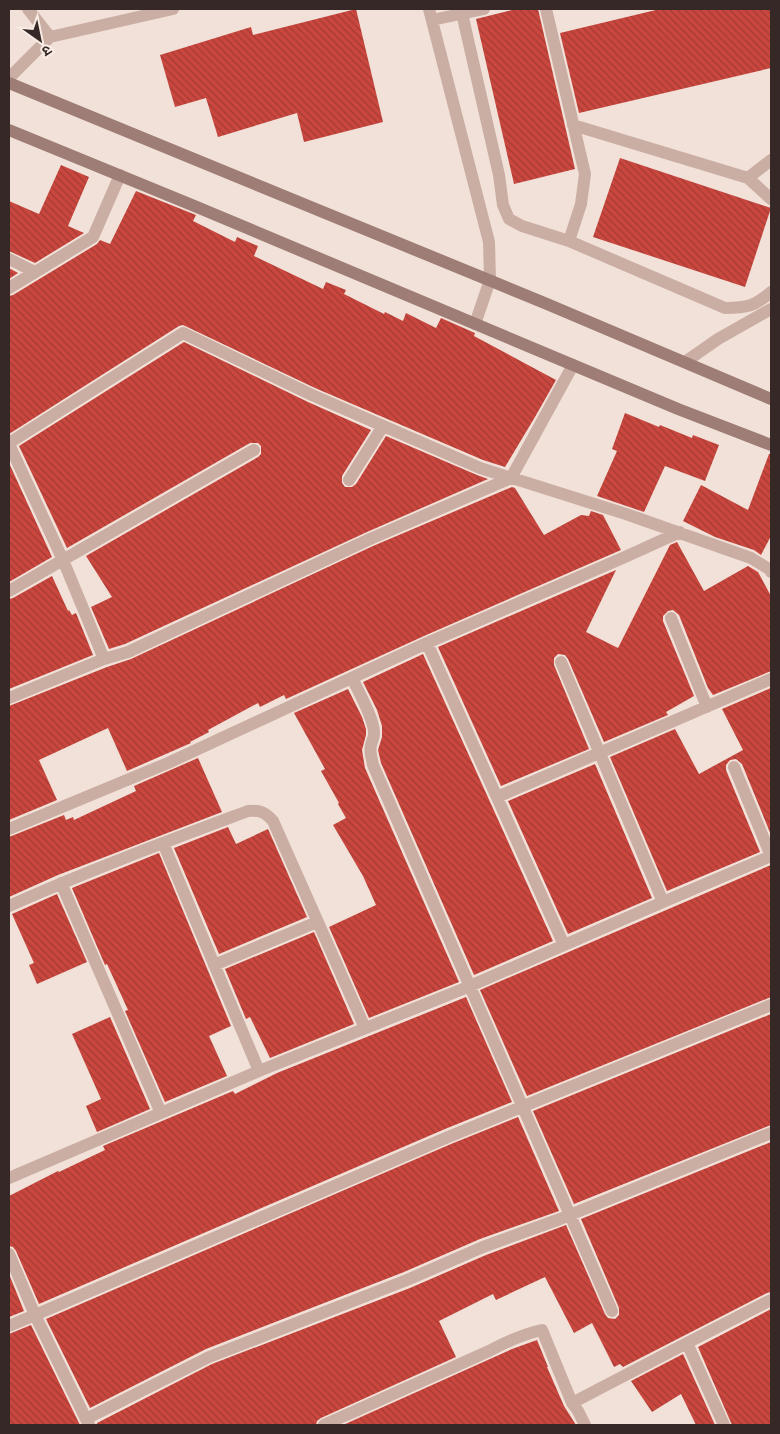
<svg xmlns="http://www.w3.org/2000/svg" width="780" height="1434" font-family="'DM Sans','Noto Sans Devanagari',sans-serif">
  <defs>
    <pattern id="building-back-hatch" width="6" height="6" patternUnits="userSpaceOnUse" patternTransform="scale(1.25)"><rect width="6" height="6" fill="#c9473e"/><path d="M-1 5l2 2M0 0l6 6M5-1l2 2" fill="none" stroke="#a43b34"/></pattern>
  </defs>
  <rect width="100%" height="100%" fill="#f2e1d8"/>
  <path fill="url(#building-back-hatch)" d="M356 9 383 122 304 142 297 113 218 137 206 98 175 107 160 55 251 27 253 35Z
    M516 9H538L575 169 514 184 476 19Z
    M660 9H771V68L579 113 560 33Z
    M620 158 771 208 745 287 593 237Z
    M61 165 89 177 68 226 84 233 35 263 9 251V201L39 214Z
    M136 191 196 215 193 221 235 242 237 237 258 246 254 256 323 289 326 282 346 290 344 294 384 314 385 312 403 321 406 313 436 328 441 318 475 333 474 336 556 380 535 417 505 467 483 460 315 388 183 325 179 326 9 434V296L13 295 97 244 100 240 110 244Z
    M9 268 18 273 9 279Z
    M184 342 308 402 371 430 342 476V483L345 487H352L356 484 386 436 477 475 488 479 367 532 125 644 109 649 91 607 112 597 86 556 258 457 261 454V446L258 443H250L67 548 19 446Z
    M625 413 659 427 660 425 692 438 693 435 719 445 705 481 665 466 644 512 597 496 617 451 612 449Z
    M769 454H771V536L761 555 754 550 715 537 683 521 701 485 748 510Z
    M9 463 52 557 9 582Z
    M512 487 515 488 544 535 581 515 589 516 591 511 603 515 621 550 424 636 286 699 284 695 260 707 258 703 208 730 209 732 190 742 191 743 127 771 108 728 39 760 57 800 9 820V706L107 667 131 659 373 546Z
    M677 542 704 591 748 566 758 572 771 596V671L713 695 708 688 679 615 673 610 668 611 663 616V621L694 696 666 712 668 715 604 742 568 659 565 655 558 654 554 658V665L589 749 501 786 438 647 616 570 586 632 618 648 670 545Z
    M52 576 68 611 69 610 72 615 76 613 93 655 9 689V599L13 598Z
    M423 654 553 941 474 975 381 763 378 750 382 737V726L377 710 363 682Z
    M771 688V835L742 764 736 759 730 760 726 765V770L760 852 667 891 610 757 675 729 699 774 743 750 722 709Z
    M348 689 362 717 366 729V735L362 750 365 768 459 982 369 1018 329 927 376 905 363 876 333 825 346 818 338 804 339 803 321 771 325 769 294 713Z
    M198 758 222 812 58 875 9 897V837L64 815 66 820 73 817 74 820 136 791 134 786Z
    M595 764 652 898 568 934 508 801Z
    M228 827 236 844 268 829 307 917 219 954 174 848Z
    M159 853 231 1026 209 1036 227 1076 165 1102 125 1011 128 1010 107 964 105 965 72 888Z
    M771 865V997L527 1096 480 990Z
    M57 894 87 962 37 984 29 965 34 963 12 914Z
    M314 932 354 1024 270 1058 250 1017 246 1019 225 969Z
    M466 997 512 1102 445 1129 39 1304 16 1251 13 1247 9 1246V1196L58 1171 59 1172 105 1150 103 1146 233 1091 235 1094 277 1073Z
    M771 1014V1125L574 1204 533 1111Z
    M110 1017 150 1109 97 1132 86 1106 101 1099 72 1034Z
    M518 1117 559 1211 480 1239 404 1272 206 1349 90 1408 46 1319 451 1144Z
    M771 1142V1292L767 1293 623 1367 620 1364 614 1367 592 1323 574 1333 545 1277 496 1300 493 1294 439 1321 456 1357 321 1418 317 1421 316 1425H97V1423L212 1364 410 1288 486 1255 566 1225 605 1314 608 1318 615 1319 619 1315V1308L581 1219Z
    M9 1274 24 1311 9 1317Z
    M771 1309V1425H732L698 1347Z
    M31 1325 79 1423 80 1425H9V1334Z
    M537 1340 548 1367H547L564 1406 576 1425H343L512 1349Z
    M683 1354 715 1425H696L681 1394 652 1412 631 1381Z"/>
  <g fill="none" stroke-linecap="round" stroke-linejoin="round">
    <path stroke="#caaea4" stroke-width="12" d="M28 9 50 37
      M429 9 489 242 490 280 475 324
      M461 9 499 175 503 205 509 219 522 226 569 241 725 308C747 308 755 306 771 292
      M546 9 585 174 581 204 569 241
      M432 20 484 9
      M9 78 50 37 173 9
      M573 125 748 178 771 160
      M748 178 771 199
      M9 259 35 272
      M9 288 93 237 120 175
      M685 362 718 339 771 309
      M9 443 183 333 312 395 480 468 626 514 751 558 769 569 771 572
      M9 444 63 560 104 659
      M349 480 383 426
      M9 591 254 450
      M671 618 707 707
      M427 643 564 945
      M561 662 663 902
      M352 678C358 691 375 720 374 734 374 738 372 741 371 745 369 752 372 758 373 765L612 1311
      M9 698 104 659 128 652 370 539 511 478 573 365
      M734 767 771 856
      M497 797 771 679
      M9 829 168 763 427 643 625 557 680 532
      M163 843 259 1071
      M61 883 161 1113
      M9 906C87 871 168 841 248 811 260 810 265 812 273 821L365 1028
      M214 965 317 922
      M9 1178 259 1071 463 989 663 902 771 856
      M9 1254 35 1315 9 1326
      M86 1419 35 1315 448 1137 771 1005
      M89 1425 86 1419 209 1357 407 1280 483 1247 560 1219 771 1133
      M324 1425 489 1351C506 1342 523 1334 542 1330L572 1403
      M585 1425 578 1411 572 1403 687 1343
      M724 1425 687 1343 771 1300"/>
    <path stroke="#9d7d75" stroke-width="12" d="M9 83 547 304 771 399
      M9 130 192 205 678 409 771 445"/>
  </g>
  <rect width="780" height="1434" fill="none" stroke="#352826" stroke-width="20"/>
  <g transform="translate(40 40) rotate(147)" stroke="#f9ece4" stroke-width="4" paint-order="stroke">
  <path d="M0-4L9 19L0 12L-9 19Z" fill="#352826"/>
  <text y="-8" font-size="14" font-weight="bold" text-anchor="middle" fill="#352826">उ</text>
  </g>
</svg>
